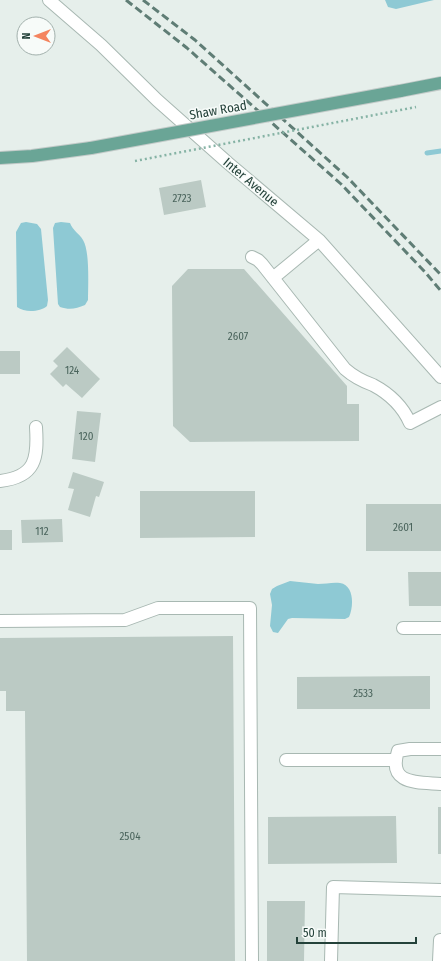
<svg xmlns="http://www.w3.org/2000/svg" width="441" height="961" font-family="'Fira Sans Condensed',sans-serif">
  <rect width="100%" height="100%" fill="#e6efeb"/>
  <path fill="#8ec9d4" d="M385 0H434L396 9 388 7Z
    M26 222 37 224 41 229 48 300 47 306C40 312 25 313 17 307L16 232 21 223Z
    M61 222 70 223C73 231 79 233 83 240 90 251 88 286 88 300L85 305C76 309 69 310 60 307L58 304 53 228 55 223Z
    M290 581C299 582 309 583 318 584 325 584 333 582 340 583 354 585 354 606 349 617L345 619 292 618 288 619 278 633 273 632 270 626 272 605 270 594 272 589 277 586Z"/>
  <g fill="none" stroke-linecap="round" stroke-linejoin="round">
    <path stroke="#8ec9d4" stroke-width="5" d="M427 153 441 151"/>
  </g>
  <path fill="#bbcac4" d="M201 180 206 207 164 215 159 188Z
    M188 269H244L347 386V404H359V441L190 442 173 426 172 286Z
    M67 347 100 379 82 398 66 384 63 387 50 374 58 366 53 361Z
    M0 351H20V374H0Z
    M77 411 101 413 95 462 72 459Z
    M73 472 104 482 99 497 96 496 90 517 68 510 74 489 68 488Z
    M140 491H255V537L140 538Z
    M366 504H441V551H366Z
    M62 519 63 542 22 543 21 520Z
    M0 530H12V550H0Z
    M408 572H441V606H409Z
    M233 636 235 961H27L25 711H6V691H0V638Z
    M430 676V709H297V677Z
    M438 807H441V854H438Z
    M396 816 397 863 268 864V817Z
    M267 901H305L304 961H267Z"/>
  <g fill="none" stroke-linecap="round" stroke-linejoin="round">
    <defs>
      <path id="minor" d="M49 0 101 45 157 100 228 163 319 240 441 377
        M252 257 258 260 262 264 345 369C354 377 362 381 373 385 390 394 402 405 410 423L441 407
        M273 278 319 240
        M0 481C36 477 38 458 36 427
        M0 621 125 620 158 608H250L252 961
        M403 628H441
        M441 749H410L398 751C387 785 417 782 441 784
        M286 760H395
        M331 961 333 887 441 890
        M439 961 440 940"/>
      <path id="major" d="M400 91 441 83
        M0 158 32 156 91 148"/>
    </defs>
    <use href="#minor" stroke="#a8b8b2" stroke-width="14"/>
    <use href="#major" stroke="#c2cac8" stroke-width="14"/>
    <use href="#minor" stroke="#fff" stroke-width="12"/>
    <use href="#major" stroke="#6aa596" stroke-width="12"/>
    <path stroke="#5f7d75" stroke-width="3" stroke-dasharray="8 4" stroke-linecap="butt" d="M126 0 187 48 341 184 425 272 441 291
      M143 0 195 40 347 177 441 275"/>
    <defs>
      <path id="major-bridge" d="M91 148 400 91"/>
    </defs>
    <use href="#major-bridge" stroke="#c2cac8" stroke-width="14" stroke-linecap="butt"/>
    <path stroke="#86b3a5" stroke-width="2.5" stroke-dasharray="2 3" stroke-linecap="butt" d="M135 161 416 107"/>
    <use href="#major-bridge" stroke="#6aa596" stroke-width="12"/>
  </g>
  <g text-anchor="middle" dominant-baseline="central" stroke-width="3" stroke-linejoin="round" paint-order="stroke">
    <g font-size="11" fill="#4a645c">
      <text x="182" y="198">2723</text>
      <text x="238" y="336">2607</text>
      <text x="72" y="370">124</text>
      <text x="86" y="436">120</text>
      <text x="403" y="527">2601</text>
      <text x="42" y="531">112</text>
      <text x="363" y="693">2533</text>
      <text x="130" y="836">2504</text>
    </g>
    <g font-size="13" fill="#24423a" stroke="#f7fbf9">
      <text transform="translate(218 110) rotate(-10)">Shaw Road</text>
      <text transform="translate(251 182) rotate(40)">Inter Avenue</text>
    </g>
  </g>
  <g transform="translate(36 36) rotate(270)"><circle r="19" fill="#f7fbf9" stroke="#a3b1ad"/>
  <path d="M0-3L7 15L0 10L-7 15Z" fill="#f4845f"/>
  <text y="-6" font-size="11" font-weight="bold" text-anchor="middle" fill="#24423a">N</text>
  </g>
  <path d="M297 937v6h119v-6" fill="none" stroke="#24423a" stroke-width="2"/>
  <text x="303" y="937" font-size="12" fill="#24423a" stroke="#f7fbf9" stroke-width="3" paint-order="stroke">50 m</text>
</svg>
